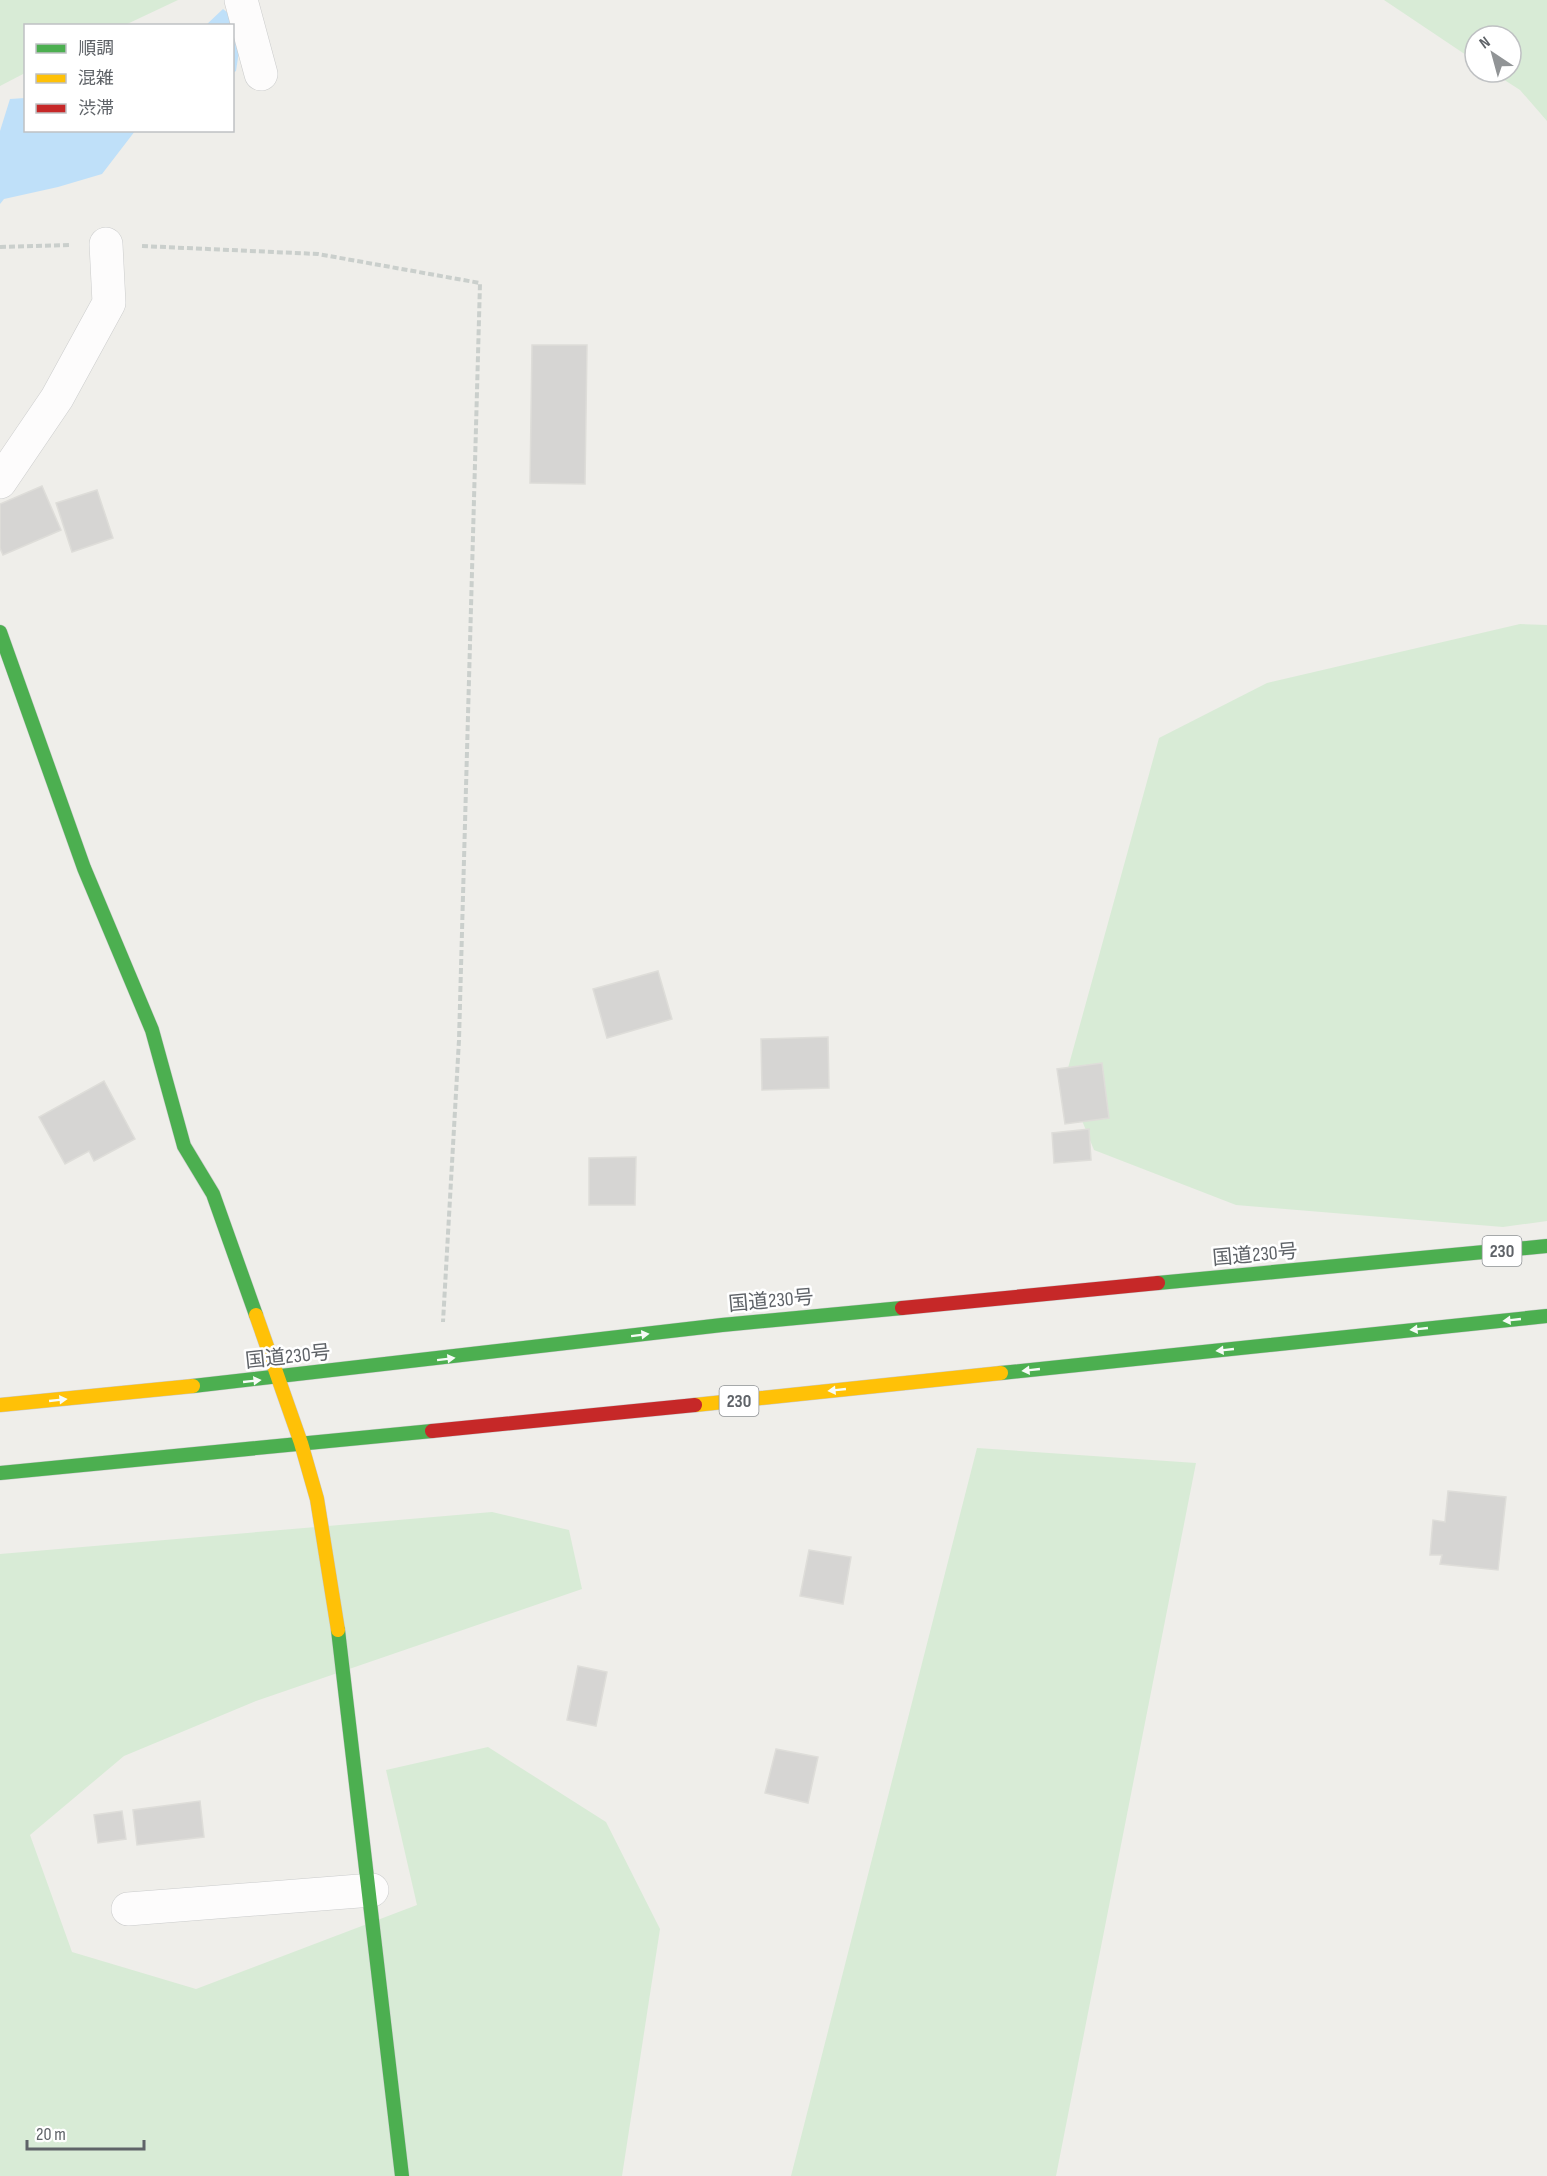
<svg xmlns="http://www.w3.org/2000/svg" width="1547" height="2176" font-family="'Sofia Sans Condensed','Noto Sans JP',sans-serif">
  <rect width="100%" height="100%" fill="#efeeea"/>
  <path fill="#d8ebd6" d="M0 0H178L125 25 26 26 25 73 0 86Z
    M1384 0H1547V121L1520 90 1492 72H1511V36H1475V61Z
    M1520 624 1547 625V1221L1503 1227 1236 1205 1094 1150 1065 1079 1159 738 1267 683Z
    M977 1448 1196 1463 1056 2176H791Z
    M492 1512 569 1530 582 1589 256 1701 124 1756 30 1835 72 1952 196 1989 417 1905 386 1770 488 1747 606 1822 660 1929 622 2176H0V1554Z"/>
  <path fill="#bfe0f9" d="M223 9 243 25 236 71 233 73 232 26H205Z
    M25 98 26 130 135 131 102 174 58 187 4 199 0 204V131L10 99Z"/>
  <path fill="#d6d5d3" stroke="#deddd9" stroke-width="1.5" d="M532 345H587L585 484 530 483Z
    M42 486 61 530 3 555 0 548V504Z
    M97 490 113 538 72 552 56 503Z
    M658 971 672 1019 607 1038 593 989Z
    M828 1037 829 1088 762 1090 761 1039Z
    M1102 1063 1109 1118 1065 1124 1057 1069Z
    M104 1081 135 1139 94 1161 89 1151 65 1164 39 1117Z
    M1089 1129 1091 1160 1054 1163 1052 1133Z
    M636 1157 635 1205H589V1158Z
    M1448 1491 1506 1497 1498 1570 1440 1564 1442 1555H1430L1433 1520 1445 1522Z
    M809 1550 851 1557 843 1604 800 1596Z
    M578 1666 607 1672 596 1726 567 1720Z
    M776 1749 818 1757 808 1803 765 1793Z
    M200 1801 204 1837 137 1845 133 1810Z
    M122 1811 126 1839 98 1843 94 1815Z"/>
  <g fill="none" stroke-linecap="round" stroke-linejoin="round">
    <defs>
      <path id="street" d="M241 0 261 74
        M0 482 57 398 109 303 106 244
        M128 1909 372 1890"/>
      <path id="fast" d="M0 632 84 868 152 1030 184 1146 213 1194 256 1315
        M1158 1283 1547 1246
        M1001 1373 1547 1316
        M193 1386 722 1325 902 1308
        M0 1473 432 1431
        M338 1630 402 2176"/>
      <path id="slow" d="M256 1315 301 1443 317 1499 338 1630
        M0 1405 193 1386
        M695 1405 1001 1373"/>
      <path id="jam" d="M902 1308 1158 1283
        M432 1431 695 1405"/>
    </defs>
    <use href="#street" stroke="#cbcccc" stroke-width="34"/>
    <use href="#fast" stroke="#cacacb" stroke-width="15"/>
    <use href="#slow" stroke="#cacacb" stroke-width="15"/>
    <use href="#jam" stroke="#cacacb" stroke-width="15"/>
    <path stroke="#cacfcc" stroke-width="4" stroke-dasharray="6 3" stroke-linecap="butt" d="M142 246 318 254 480 283 459 1040 443 1322
      M0 247 71 245"/>
    <use href="#street" stroke="#fdfcfc" stroke-width="33"/>
    <use href="#fast" stroke="#4caf50" stroke-width="14"/>
    <use href="#slow" stroke="#ffc107" stroke-width="14"/>
    <use href="#jam" stroke="#c62828" stroke-width="14"/>
  </g>
  <defs><path id="oneway-solid" d="M-6-.8H1V-3.2L6.5 0L1 3.2V.8H-6Z" transform="scale(1.5)"/></defs>
  <g fill="#f6fbf6">
    <use href="#oneway-solid" transform="translate(1512 1320) rotate(174)"/>
    <use href="#oneway-solid" transform="translate(1419 1329) rotate(174)"/>
    <use href="#oneway-solid" transform="translate(640 1335) rotate(-7)"/>
    <use href="#oneway-solid" transform="translate(1225 1350) rotate(174)"/>
    <use href="#oneway-solid" transform="translate(446 1359) rotate(-7)"/>
    <use href="#oneway-solid" transform="translate(1031 1370) rotate(174)"/>
    <use href="#oneway-solid" transform="translate(252 1381) rotate(-6)"/>
    <use href="#oneway-solid" transform="translate(837 1390) rotate(174)"/>
    <use href="#oneway-solid" transform="translate(58 1400) rotate(-6)"/>
  </g>
  <g text-anchor="middle" dominant-baseline="central" stroke-width="5" stroke-linejoin="round" paint-order="stroke">
    <g fill="#fff" stroke="#8f9295" stroke-width="1.5">
      <rect x="1482.5" y="1236" width="39" height="30" rx="4.5"/>
      <rect x="719.5" y="1386" width="39" height="30" rx="4.5"/>
    </g>
    <g font-size="18" font-weight="bold" fill="#5f6368">
      <text x="1502" y="1251">230</text>
      <text x="739" y="1401">230</text>
    </g>
    <g font-size="20" fill="#5f6368" stroke="#fff">
      <text transform="translate(1255 1255) rotate(-5)">国道230号</text>
      <text transform="translate(771 1301) rotate(-5)">国道230号</text>
      <text transform="translate(288 1357) rotate(-6)">国道230号</text>
    </g>
  </g>
  <rect x="24" y="24" width="210" height="108" fill="#ffffff" stroke="#bfc1c3" stroke-width="1.5"/>
  <rect x="36" y="44" width="30" height="9" fill="#4caf50" stroke="#bfc1c3" stroke-width="1.5"/>
  <text x="78" y="54" font-size="18" fill="#5f6368">順調</text>
  <rect x="36" y="74" width="30" height="9" fill="#ffc107" stroke="#bfc1c3" stroke-width="1.5"/>
  <text x="78" y="84" font-size="18" fill="#5f6368">混雑</text>
  <rect x="36" y="104" width="30" height="9" fill="#c62828" stroke="#bfc1c3" stroke-width="1.5"/>
  <text x="78" y="114" font-size="18" fill="#5f6368">渋滞</text>
  <g transform="translate(1493 54) rotate(324)"><circle r="28" fill="#ffffff" stroke="#bfc1c3" stroke-width="1.5"/>
  <path d="M0-4.5L10 22L0 15L-10 22Z" fill="#919496"/>
  <text y="-9" font-size="16" font-weight="bold" text-anchor="middle" fill="#5f6368">N</text>
  </g>
  <path d="M27 2140v9h117v-9" fill="none" stroke="#5f6368" stroke-width="3"/>
  <text x="36" y="2140" font-size="18" fill="#5f6368" stroke="#ffffff" stroke-width="4.5" paint-order="stroke">20 m</text>
</svg>
